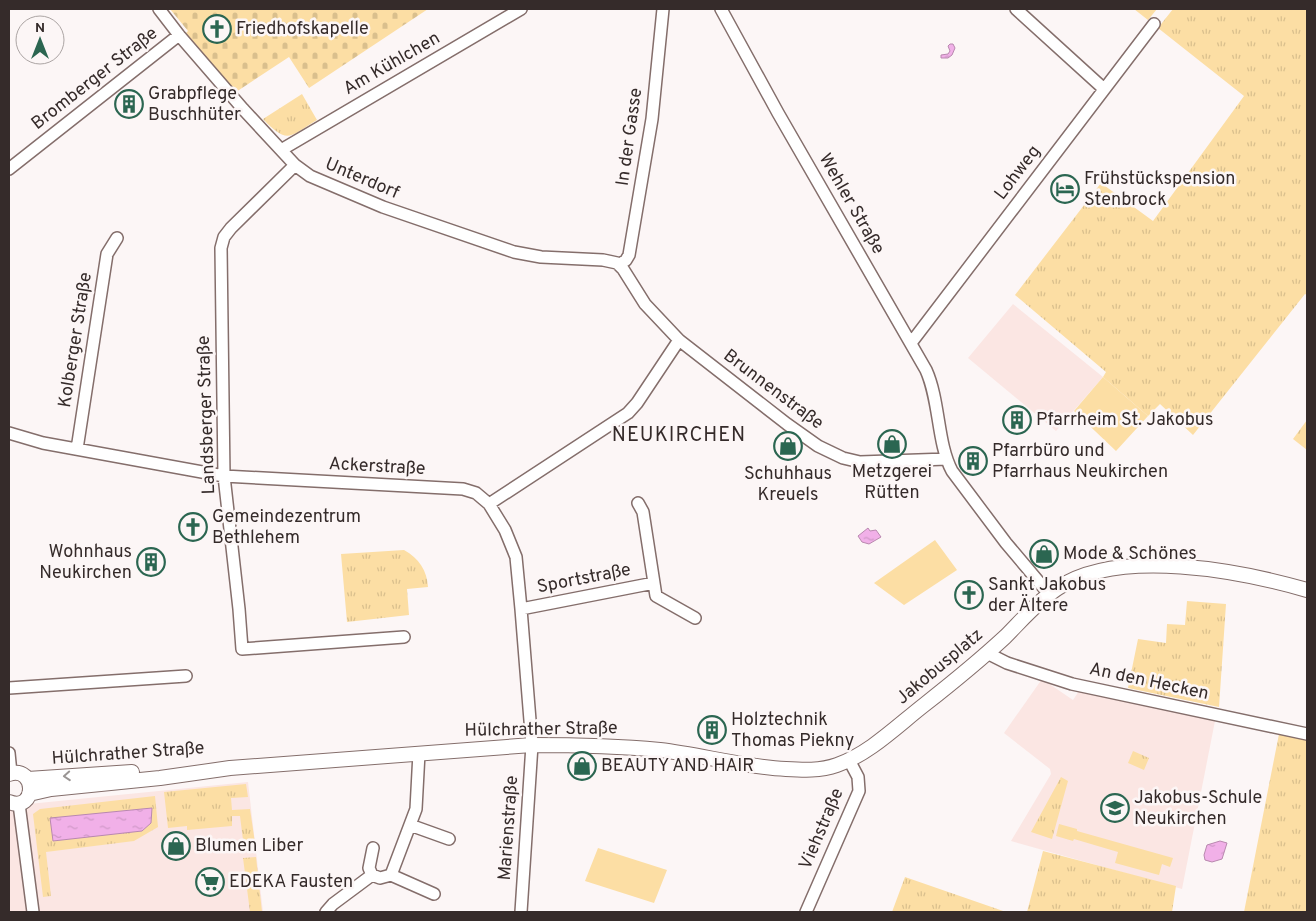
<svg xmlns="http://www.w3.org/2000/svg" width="1316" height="921" font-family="Overpass,sans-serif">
  <defs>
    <pattern id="grass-tufts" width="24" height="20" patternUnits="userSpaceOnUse" patternTransform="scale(1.25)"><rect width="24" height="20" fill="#fcdea4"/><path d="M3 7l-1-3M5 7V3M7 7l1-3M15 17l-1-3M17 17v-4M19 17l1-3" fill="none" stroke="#d9bf8d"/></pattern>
    <pattern id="cemetery-stones" width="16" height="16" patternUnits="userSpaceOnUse" patternTransform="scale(1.25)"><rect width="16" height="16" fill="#fcdea4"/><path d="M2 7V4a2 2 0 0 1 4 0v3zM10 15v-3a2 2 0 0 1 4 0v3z" fill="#d9bf8d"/></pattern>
    <pattern id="water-ripples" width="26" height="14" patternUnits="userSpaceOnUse" patternTransform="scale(1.25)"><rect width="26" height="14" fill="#f1b0e8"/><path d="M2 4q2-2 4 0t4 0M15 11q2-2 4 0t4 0" fill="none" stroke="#cf98c7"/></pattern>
  </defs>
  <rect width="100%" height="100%" fill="#fcf6f6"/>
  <path fill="#fbe6e3" d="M1013 304 1103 377 1056 431 968 358Z
    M1042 679 1073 700 1079 691 1215 721 1182 889 1011 841 1051 774 1050 769 1004 733Z
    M248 782 263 912H9V806Z"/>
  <path fill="url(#grass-tufts)" fill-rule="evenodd" d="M1173 9H1307V295L1305 294 1193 435 1160 404 1148 416 1103 377 1106 372 1015 295 1101 183 1153 221 1244 96 1158 28Z
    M302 94 317 120C289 137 288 145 263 119Z
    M1307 420V450L1293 439Z
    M404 550C419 558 427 571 428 587L407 589 409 615 347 622 341 554Z
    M1187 601 1226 604 1219 707 1128 688 1138 639 1166 643 1167 624 1185 625Z
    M1279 734 1307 740V912H1244Z
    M1133 751 1149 758 1144 770 1128 763Z
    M1061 777 1068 781 1052 839 1031 832Z
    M246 784 248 797 231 798 232 810 250 809 255 843 253 847 244 848 240 816H232V826L187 830V826L168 828 164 792Z
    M155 796 158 827 134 841 46 852 51 896 43 897 33 814 40 809ZM152 808 151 823 142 831 53 841 51 818Z
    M1043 851 1176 886 1172 912H1027Z
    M256 857 262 912H250L243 858Z
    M905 877 1006 912H892Z"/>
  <path fill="url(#cemetery-stones)" d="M170 9H428L309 88 289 57 236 92 186 33 188 31Z"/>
  <path fill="#fcdea4" d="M1134 9H1157L1148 20Z
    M1103 377 1148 416 1116 451 1074 411Z
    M935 540 957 570 904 605 874 583Z
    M1059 824 1077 829V831L1173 858 1170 867 1162 864 1159 875 1115 863 1118 852 1074 839 1073 841 1056 836Z
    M598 848 667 870 654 903 585 881Z"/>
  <path fill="url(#water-ripples)" stroke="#b988af" d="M950 44H953L955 48 952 55 948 58H941V55L948 54 950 51 948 46Z
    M868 528 870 531 876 530 881 537 869 544 862 542 858 536Z
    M152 808 151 823 142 831 53 841 50 818Z
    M1220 841 1227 843 1222 859 1212 862 1205 860 1204 855 1207 845Z"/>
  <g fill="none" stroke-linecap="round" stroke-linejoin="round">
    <defs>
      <path id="minor" d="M159 9 179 35 243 109 295 165 310 176 383 207 514 252 541 257 603 260 617 263 623 269 645 304 679 340 787 424 818 446 843 458 860 462 947 459
        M721 9 778 113 926 370C940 401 937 443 952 471L1006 543 1049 594
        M1016 9 1104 89
        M281 150 521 9
        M295 165 231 228 224 237 221 248 224 476 239 609 242 649 404 637
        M9 169 179 35
        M619 265 626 260 629 255 652 119 663 9
        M911 343 1154 24
        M9 433 43 443 224 476 463 489 476 493 489 504 628 413 637 403 679 340
        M77 449 107 254 117 238
        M638 503 643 512 654 583
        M489 504 505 530 516 557 521 609 532 745 521 912
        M521 609 654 583 656 596 695 618
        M987 653 1007 663 1072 684 1307 734
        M9 688 186 676
        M9 753 11 773
        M19 804 33 912
        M410 825 449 839
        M373 848 369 868 372 875 380 878 391 875 434 894
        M391 875 416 809 419 753
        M326 912 333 904 372 875
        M806 912 859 791 858 777 849 760"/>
      <path id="tertiary" d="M9 774C37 765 37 813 9 802
        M28 779 132 772
        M29 794 51 789 160 778 230 768 532 745C575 745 618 746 660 750 702 755 743 767 786 769 803 770 820 771 837 765 869 754 897 726 924 705 952 683 979 661 1005 637 1022 620 1038 601 1058 588 1119 547 1241 571 1307 590"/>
    </defs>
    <use href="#minor" stroke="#846e6b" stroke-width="14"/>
    <use href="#tertiary" stroke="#846e6b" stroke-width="16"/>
    <use href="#minor" stroke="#fff" stroke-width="11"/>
    <use href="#tertiary" stroke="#fff" stroke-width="14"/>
  </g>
  <defs><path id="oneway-chevron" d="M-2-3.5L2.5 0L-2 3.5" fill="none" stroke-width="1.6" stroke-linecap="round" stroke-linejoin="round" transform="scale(1.25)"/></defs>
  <use stroke="#9a9594" href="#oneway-chevron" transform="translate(67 776) rotate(176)"/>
  <defs>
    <symbol id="church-ring" viewBox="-11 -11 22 22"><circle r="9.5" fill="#fcf6f6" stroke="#2b6651" stroke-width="1.5"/><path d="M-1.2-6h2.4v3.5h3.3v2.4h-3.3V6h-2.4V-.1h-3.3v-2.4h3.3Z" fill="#2b6651"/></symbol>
    <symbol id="building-ring" viewBox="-11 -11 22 22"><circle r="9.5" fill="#fcf6f6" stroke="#2b6651" stroke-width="1.5"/><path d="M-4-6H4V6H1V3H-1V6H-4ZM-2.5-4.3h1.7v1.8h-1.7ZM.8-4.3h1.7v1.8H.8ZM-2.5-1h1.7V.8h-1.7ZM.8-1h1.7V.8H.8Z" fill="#2b6651"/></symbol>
    <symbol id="hotel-ring" viewBox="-11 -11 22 22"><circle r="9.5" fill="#fcf6f6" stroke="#2b6651" stroke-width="1.5"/><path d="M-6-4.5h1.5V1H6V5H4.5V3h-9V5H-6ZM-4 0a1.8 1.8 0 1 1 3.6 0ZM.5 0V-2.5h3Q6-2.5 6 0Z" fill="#2b6651"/></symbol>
    <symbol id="shop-ring" viewBox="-11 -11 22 22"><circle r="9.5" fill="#fcf6f6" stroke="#2b6651" stroke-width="1.5"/><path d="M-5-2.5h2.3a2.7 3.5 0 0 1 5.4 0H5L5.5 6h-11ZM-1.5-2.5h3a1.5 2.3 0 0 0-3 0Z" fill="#2b6651"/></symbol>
    <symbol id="school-ring" viewBox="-11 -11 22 22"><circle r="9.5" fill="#fcf6f6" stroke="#2b6651" stroke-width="1.5"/><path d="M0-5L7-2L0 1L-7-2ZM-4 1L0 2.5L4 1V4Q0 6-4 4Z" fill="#2b6651"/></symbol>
    <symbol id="supermarket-ring" viewBox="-11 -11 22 22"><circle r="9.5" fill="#fcf6f6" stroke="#2b6651" stroke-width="1.5"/><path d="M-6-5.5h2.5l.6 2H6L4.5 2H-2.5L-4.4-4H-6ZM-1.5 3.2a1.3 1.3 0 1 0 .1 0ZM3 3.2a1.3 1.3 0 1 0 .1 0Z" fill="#2b6651"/></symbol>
  </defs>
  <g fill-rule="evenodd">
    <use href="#church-ring" x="201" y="13" width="32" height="32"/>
    <use href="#building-ring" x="113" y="88" width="32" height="32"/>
    <use href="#hotel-ring" x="1049" y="173" width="32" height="32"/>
    <use href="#building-ring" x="1001" y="404" width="32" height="32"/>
    <use href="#shop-ring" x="876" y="428" width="32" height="32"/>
    <use href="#shop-ring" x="772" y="430" width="32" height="32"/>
    <use href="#building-ring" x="957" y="445" width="32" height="32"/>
    <use href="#church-ring" x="177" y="511" width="32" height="32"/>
    <use href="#shop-ring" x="1028" y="538" width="32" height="32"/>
    <use href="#building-ring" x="135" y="546" width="32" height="32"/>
    <use href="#church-ring" x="953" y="579" width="32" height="32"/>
    <use href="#building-ring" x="696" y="714" width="32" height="32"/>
    <use href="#shop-ring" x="566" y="750" width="32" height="32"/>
    <use href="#school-ring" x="1099" y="792" width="32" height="32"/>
    <use href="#shop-ring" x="160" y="830" width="32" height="32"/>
    <use href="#supermarket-ring" x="194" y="866" width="32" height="32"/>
  </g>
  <g text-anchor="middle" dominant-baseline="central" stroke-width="5" stroke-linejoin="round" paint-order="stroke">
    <g font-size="18" fill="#352b2a" stroke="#fcf6f6" text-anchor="start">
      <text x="236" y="29">Friedhofskapelle</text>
      <text x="148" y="94">Grabpflege<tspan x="148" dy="21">Buschhüter</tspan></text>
      <text x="1084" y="179">Frühstückspension<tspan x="1084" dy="21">Stenbrock</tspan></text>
      <text x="1036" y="420">Pfarrheim St. Jakobus</text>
      <text x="992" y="451">Pfarrbüro und<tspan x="992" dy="21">Pfarrhaus Neukirchen</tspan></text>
      <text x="892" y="472" text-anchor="middle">Metzgerei<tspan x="892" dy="21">Rütten</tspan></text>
      <text x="788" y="474" text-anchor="middle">Schuhhaus<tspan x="788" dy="21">Kreuels</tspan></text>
      <text x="212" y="517">Gemeindezentrum<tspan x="212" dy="21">Bethlehem</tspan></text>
      <text x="132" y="552" text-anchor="end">Wohnhaus<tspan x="132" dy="21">Neukirchen</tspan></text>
      <text x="1063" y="554">Mode &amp; Schönes</text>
      <text x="988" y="585">Sankt Jakobus<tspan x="988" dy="21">der Ältere</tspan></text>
      <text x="731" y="720">Holztechnik<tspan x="731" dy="21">Thomas Piekny</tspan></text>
      <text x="601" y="766">BEAUTY AND HAIR</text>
      <text x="1134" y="798">Jakobus-Schule<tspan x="1134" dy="21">Neukirchen</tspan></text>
      <text x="195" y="846">Blumen Liber</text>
      <text x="229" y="882">EDEKA Fausten</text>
    </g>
    <g font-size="18" fill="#352b2a" stroke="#fcf6f6">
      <text transform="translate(392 64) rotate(-30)">Am Kühlchen</text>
      <text transform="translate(95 79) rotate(-38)">Bromberger Straße</text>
      <text transform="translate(630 137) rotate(-82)">In der Gasse</text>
      <text transform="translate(1018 173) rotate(-53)">Lohweg</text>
      <text transform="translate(362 179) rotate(23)">Unterdorf</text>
      <text transform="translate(851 204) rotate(60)">Wehler Straße</text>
      <text transform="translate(76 340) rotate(-81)">Kolberger Straße</text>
      <text transform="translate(773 390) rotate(37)">Brunnenstraße</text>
      <text transform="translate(207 415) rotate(-92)">Landsberger Straße</text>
      <text transform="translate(377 467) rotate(3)">Ackerstraße</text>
      <text transform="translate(584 579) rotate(-11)">Sportstraße</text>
      <text transform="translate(940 667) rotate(-40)">Jakobusplatz</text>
      <text transform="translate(1149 682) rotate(12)">An den Hecken</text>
      <text transform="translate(541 730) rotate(-1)">Hülchrather Straße</text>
      <text transform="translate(128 754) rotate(-4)">Hülchrather Straße</text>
      <text transform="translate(509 828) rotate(-86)">Marienstraße</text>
      <text transform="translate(822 829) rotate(-67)">Viehstraße</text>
    </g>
    <g font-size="20" letter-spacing="1" fill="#352b2a" stroke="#fcf6f6">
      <text x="679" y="436">NEUKIRCHEN</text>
    </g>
  </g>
  <rect width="1316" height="921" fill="none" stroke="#352b2a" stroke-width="20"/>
  <g transform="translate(40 40)"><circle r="24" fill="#fcf6f6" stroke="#aca5a4"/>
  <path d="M0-4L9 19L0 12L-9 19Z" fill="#2b6651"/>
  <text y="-8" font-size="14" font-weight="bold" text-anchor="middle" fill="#352b2a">N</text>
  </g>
</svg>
